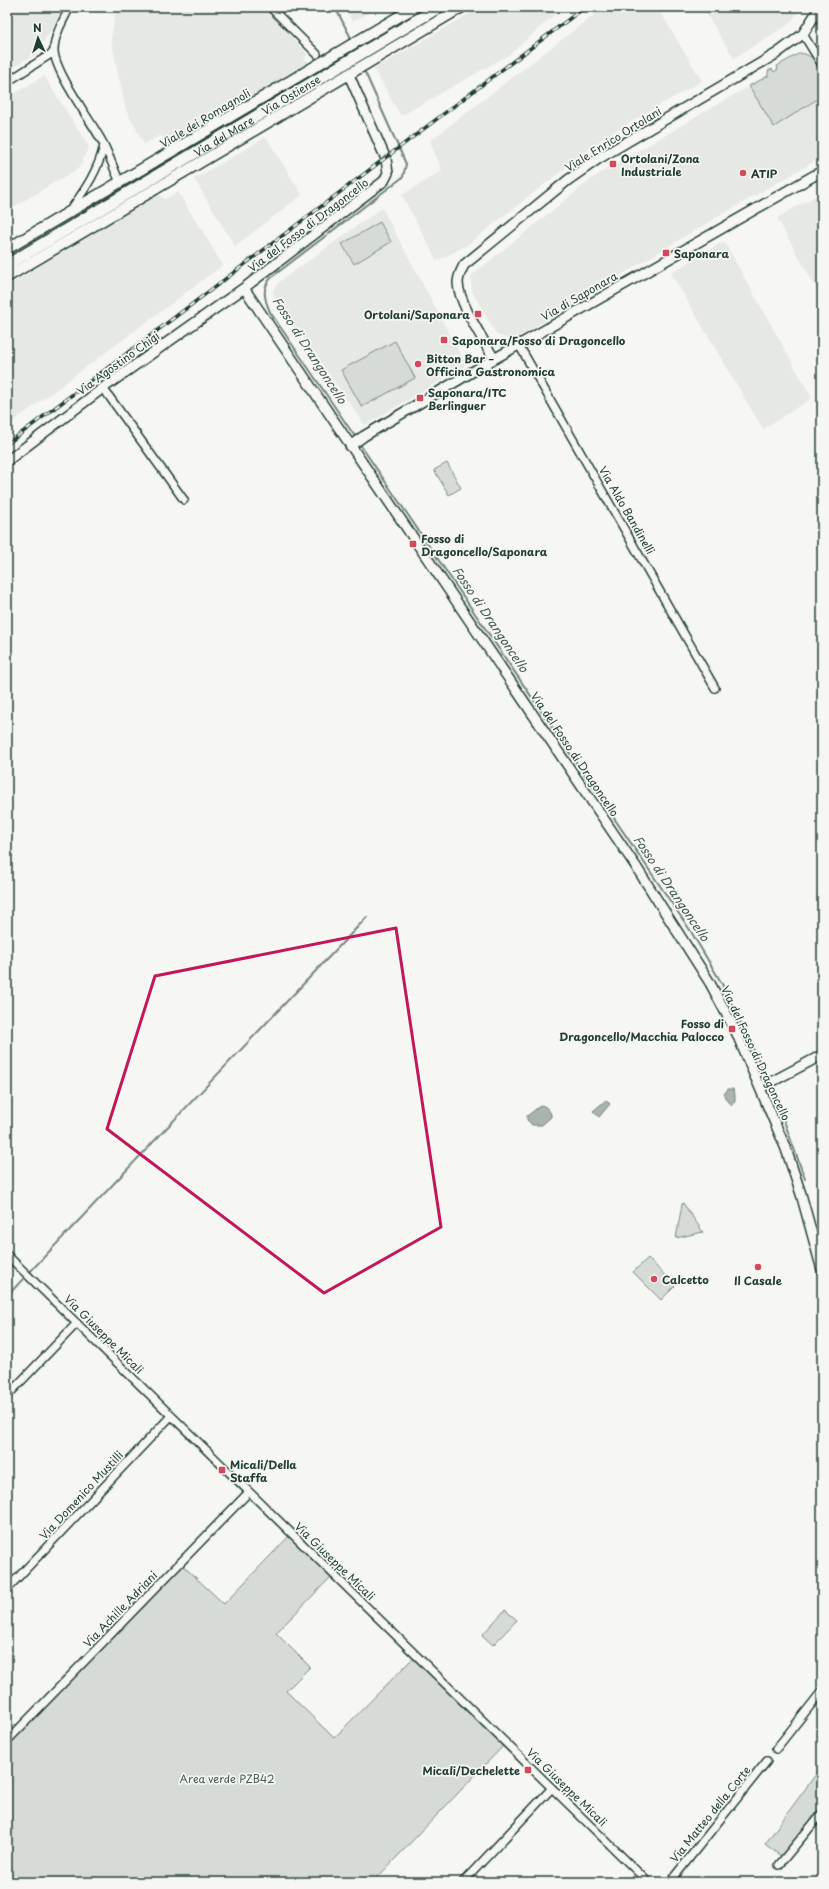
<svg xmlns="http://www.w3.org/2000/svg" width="829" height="1889" font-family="'Playpen Sans',sans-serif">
  <rect width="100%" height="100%" fill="#f6f6f2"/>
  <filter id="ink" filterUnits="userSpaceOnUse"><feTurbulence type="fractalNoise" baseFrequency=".025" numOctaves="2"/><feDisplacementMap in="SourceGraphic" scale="8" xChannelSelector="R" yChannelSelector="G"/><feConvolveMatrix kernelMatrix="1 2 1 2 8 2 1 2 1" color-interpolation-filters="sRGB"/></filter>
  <g filter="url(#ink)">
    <path fill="#e6e8e4" d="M7 7H62L60 15 36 54 7 71Z
      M116 7H264L308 55 304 58 310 64 166 147 161 135 144 144 126 110 111 40Z
      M346 7H379L352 22Z
      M481 7H563L510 54 401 116 374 69Z
      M604 7H657L702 81 606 136 467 245 437 261 402 195 442 171 430 141Z
      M702 7H803L788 25 734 58Z
      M44 76 89 147 79 168 7 211V98Z
      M749 86 774 126 822 96V157L714 219 513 340 497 335 472 291 471 276 594 177Z
      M266 137 302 195 235 246 194 179Z
      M178 192 223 265 7 426V286L157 194 165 199Z
      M822 192V296L821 297 777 218Z
      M382 208 464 361V367L365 425 277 301 272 292 279 282Z
      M724 241 812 398 763 429 671 273Z"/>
    <path fill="#d6dbd6" stroke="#7a8c85" d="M800 53C822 56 822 79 822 96L774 127 749 86 768 76V71L772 69 774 72 778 69 777 66Z
      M380 222 391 242 354 264 342 244Z
      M395 341 415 378 362 407 341 370Z
      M447 463 461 488 449 495 434 470Z
      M683 1203 703 1232 676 1238 682 1204Z
      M648 1258 675 1286 661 1300 633 1272Z
      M291 1534 333 1575 276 1633 310 1667 286 1691 334 1738 416 1655 506 1743 373 1882H7V1741L180 1563 224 1604Z
      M505 1610 517 1620 493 1645 482 1635Z
      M822 1766V1807L782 1857 765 1844Z"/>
    <path fill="#aab3ae" stroke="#72847d" d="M728 1089H733L735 1094V1102L732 1105 725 1098 724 1094Z
      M606 1100 610 1104 599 1117 593 1111Z
      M541 1105C546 1106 552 1112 551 1117L542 1125H532L527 1120V1116Z"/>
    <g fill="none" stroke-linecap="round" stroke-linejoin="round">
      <path stroke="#72847d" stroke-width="2" d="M335 7 352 40
        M356 438 270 312C264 298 261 287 273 276L403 177 406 164 364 70
        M359 443 690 930 721 982 768 1080
        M771 1085 805 1179
        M7 1296 367 917"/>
      <defs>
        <path id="minor" d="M70 7C63 20 54 36 54 50 54 72 93 123 104 145 110 157 114 170 120 182
          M270 7 317 54
          M803 34 822 65
          M7 82 54 52
          M71 209C85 190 99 169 104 145
          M519 345 715 688
          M103 388 184 500
          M7 1255 648 1882
          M7 1396 77 1323
          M7 1589 171 1416
          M7 1741 248 1493
          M776 1749 822 1691
          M779 1865 822 1813
          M463 1882 552 1788
          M670 1882 767 1761"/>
        <path id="tertiary" d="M244 288 635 865 710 983 736 1032 786 1149 801 1194 822 1270
          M494 359C484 340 459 304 458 283 458 276 461 271 464 265L568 180 598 159 776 54 803 34 820 7
          M350 446 364 436 494 359 822 171
          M7 461 103 388 244 288 384 181 388 173 386 159 349 75
          M760 1088 822 1055"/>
        <path id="secondary" d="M7 249 415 7
          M7 277 462 7"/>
        <g id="primary">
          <path id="s1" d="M7 265 439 7"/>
        </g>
      </defs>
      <use href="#minor" stroke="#1f3d34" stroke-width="10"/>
      <use href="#tertiary" stroke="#1f3d34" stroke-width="12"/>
      <use href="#secondary" stroke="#1f3d34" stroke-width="13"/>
      <use href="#primary" stroke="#1f3d34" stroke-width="14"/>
      <use href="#minor" stroke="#f6f6f2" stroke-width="7"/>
      <use href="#tertiary" stroke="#f6f6f2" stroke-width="9"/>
      <use href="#secondary" stroke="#f6f6f2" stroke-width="10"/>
      <use href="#primary" stroke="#f6f6f2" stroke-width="11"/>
      <defs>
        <path id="rail" d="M7 444 585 7"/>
      </defs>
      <use href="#rail" stroke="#1f3d34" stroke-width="3.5"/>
      <use href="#rail" stroke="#f6f6f2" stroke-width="2" stroke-dasharray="6" stroke-linecap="butt"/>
    </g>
  </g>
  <path fill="none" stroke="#c2185b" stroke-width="3" stroke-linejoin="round" d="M396 928 441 1227 324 1293 107 1129 155 976Z"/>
  <g fill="#d1495b" stroke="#f6f6f2" stroke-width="1.5">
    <rect x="609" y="160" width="8" height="8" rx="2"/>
    <circle cx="743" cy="173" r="4"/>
    <rect x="662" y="249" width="8" height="8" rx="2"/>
    <rect x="474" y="310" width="8" height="8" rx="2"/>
    <rect x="440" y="336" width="8" height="8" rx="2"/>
    <circle cx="418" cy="364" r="4"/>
    <rect x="416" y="394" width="8" height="8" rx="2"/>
    <rect x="409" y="540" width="8" height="8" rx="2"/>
    <rect x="728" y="1025" width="8" height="8" rx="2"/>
    <circle cx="758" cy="1267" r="4"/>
    <circle cx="654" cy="1279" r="4"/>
    <rect x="218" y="1466" width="8" height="8" rx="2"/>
    <rect x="524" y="1766" width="8" height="8" rx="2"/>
  </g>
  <g text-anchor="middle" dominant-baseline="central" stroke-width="3.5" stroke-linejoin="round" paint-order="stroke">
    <g font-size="11" fill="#1f3d34" stroke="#f6f6f2">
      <text transform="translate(291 95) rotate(-31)">Via Ostiense</text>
      <text transform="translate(205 118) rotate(-31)">Viale dei Romagnoli</text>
      <text stroke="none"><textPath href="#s1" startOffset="252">Via del Mare</textPath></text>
      <text transform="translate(613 139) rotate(-32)">Viale Enrico Ortolani</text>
      <text transform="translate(308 225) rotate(-37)">Via del Fosso di Dragoncello</text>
      <text transform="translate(579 296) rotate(-30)">Via di Saponara</text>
      <text transform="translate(118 363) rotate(-36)">Via Agostino Chigi</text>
      <text transform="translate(627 510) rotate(60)">Via Aldo Bandinelli</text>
      <text transform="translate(575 754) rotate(56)">Via del Fosso di Dragoncello</text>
      <text transform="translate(756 1053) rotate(65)">Via del Fosso di Dragoncello</text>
      <text transform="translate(104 1334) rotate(45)">Via Giuseppe Micali</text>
      <text transform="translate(81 1495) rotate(-47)">Via Domenico Mustilli</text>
      <text transform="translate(335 1561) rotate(44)">Via Giuseppe Micali</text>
      <text transform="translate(120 1609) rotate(-46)">Via Achille Adriani</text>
      <text transform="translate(567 1787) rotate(44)">Via Giuseppe Micali</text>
      <text transform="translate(710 1814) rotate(-51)">Via Matteo della Corte</text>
    </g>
    <g font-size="11" font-weight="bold" fill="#1f3d34" stroke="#f6f6f2" text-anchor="start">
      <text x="621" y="158">Ortolani/Zona<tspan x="621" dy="13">Industriale</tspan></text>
      <text x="751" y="173">ATIP</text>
      <text x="674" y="253">Saponara</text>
      <text x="470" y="314" text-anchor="end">Ortolani/Saponara</text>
      <text x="452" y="340">Saponara/Fosso di Dragoncello</text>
      <text x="426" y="358">Bitton Bar –<tspan x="426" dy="13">Officina Gastronomica</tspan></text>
      <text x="428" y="392">Saponara/ITC<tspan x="428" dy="13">Berlinguer</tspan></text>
      <text x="421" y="538">Fosso di<tspan x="421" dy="13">Dragoncello/Saponara</tspan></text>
      <text x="724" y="1023" text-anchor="end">Fosso di<tspan x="724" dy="13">Dragoncello/Macchia Palocco</tspan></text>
      <text x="662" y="1279">Calcetto</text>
      <text x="758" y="1280" text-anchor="middle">Il Casale</text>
      <text x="230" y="1464">Micali/Della<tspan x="230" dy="13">Staffa</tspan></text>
      <text x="520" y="1770" text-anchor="end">Micali/Dechelette</text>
    </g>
    <g font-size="11" fill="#445d54" stroke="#f6f6f2">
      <text x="227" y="1778">Area verde PZB42</text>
    </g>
    <g font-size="12" font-style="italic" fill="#425a52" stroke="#f6f6f2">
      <text transform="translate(310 350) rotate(57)">Fosso di Drangoncello</text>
      <text transform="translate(491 619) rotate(56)">Fosso di Drangoncello</text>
      <text transform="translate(672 888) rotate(56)">Fosso di Drangoncello</text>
    </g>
  </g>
  <rect width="829" height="1889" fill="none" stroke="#f6f6f2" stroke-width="24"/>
  <rect x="12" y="12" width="805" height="1865" fill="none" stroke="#1f3d34" stroke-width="1.5" filter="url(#ink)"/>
  <g transform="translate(38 38) rotate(356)" stroke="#f6f6f2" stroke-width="3" paint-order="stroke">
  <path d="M0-3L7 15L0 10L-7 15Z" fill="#1f3d34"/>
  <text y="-6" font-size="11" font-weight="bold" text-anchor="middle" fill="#1f3d34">N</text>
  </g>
</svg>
